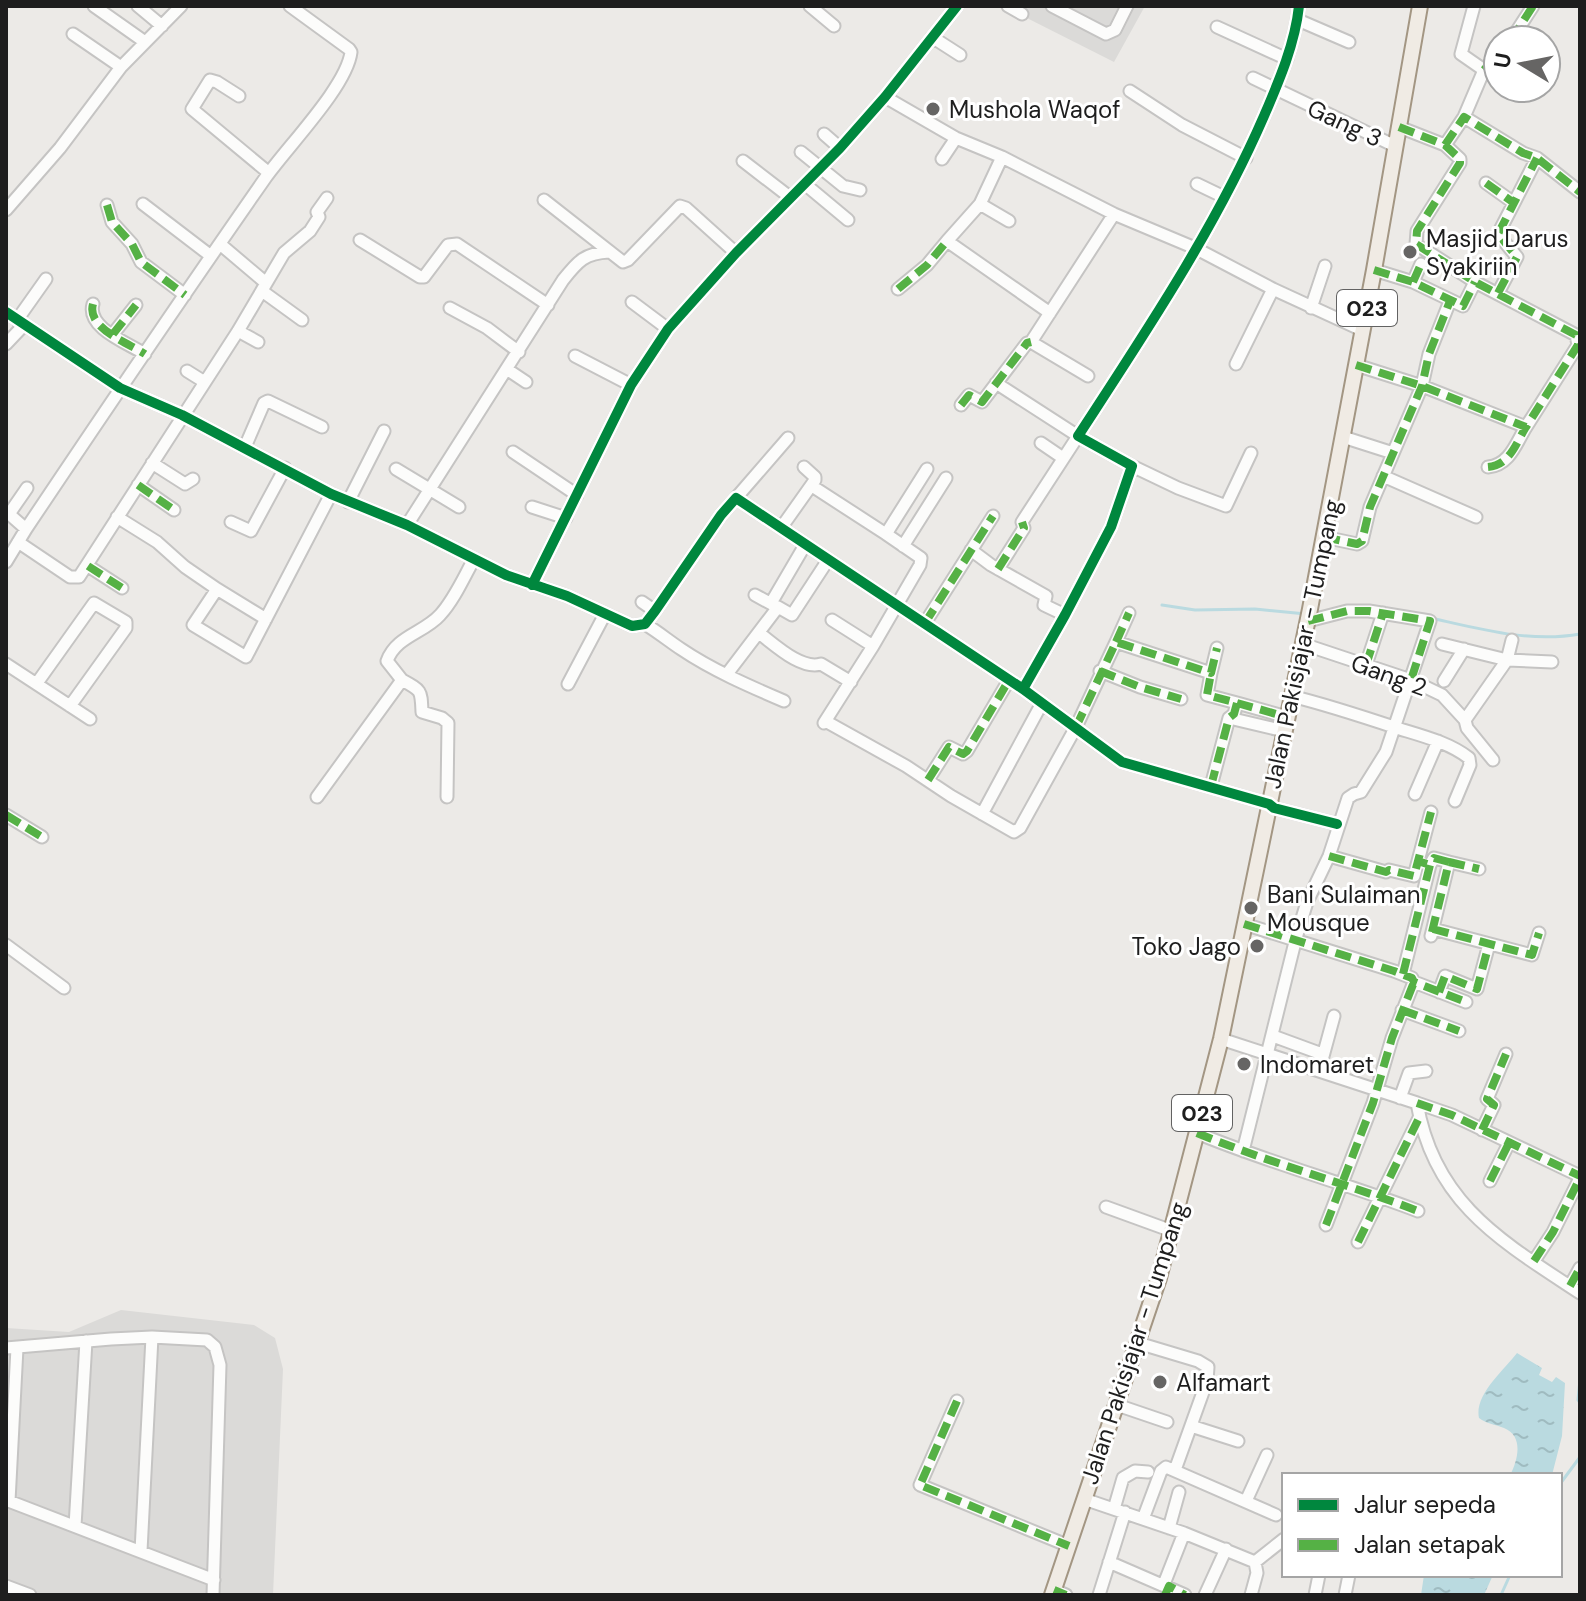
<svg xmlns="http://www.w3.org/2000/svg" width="1586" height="1601" font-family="'DM Sans',sans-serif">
  <defs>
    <pattern id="water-ripples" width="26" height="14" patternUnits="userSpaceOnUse" patternTransform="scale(2)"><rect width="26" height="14" fill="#badae0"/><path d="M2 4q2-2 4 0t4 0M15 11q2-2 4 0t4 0" fill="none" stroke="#9fbbc0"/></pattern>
  </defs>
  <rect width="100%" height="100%" fill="#eceae7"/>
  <path fill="#dbdad8" d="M1003 6H1145L1114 62Z
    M121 1310 254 1325 275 1338 283 1369 273 1595H6V1328L69 1332Z"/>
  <path fill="url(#water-ripples)" d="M1517 1353 1542 1368 1539 1375 1552 1382 1556 1377 1565 1383 1562 1436 1552 1475H1510C1518 1460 1524 1436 1504 1428 1494 1424 1487 1424 1479 1418 1474 1395 1504 1370 1517 1353Z
    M1424 1575H1493L1484 1595H1421Z"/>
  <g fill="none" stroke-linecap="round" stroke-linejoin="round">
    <path stroke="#badae0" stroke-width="3" d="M1162 605 1195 610 1255 609 1306 614
      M1431 618C1480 629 1530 643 1580 634
      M1580 1380 1578 1400 1580 1403
      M1560 1484 1580 1457
      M1501 1595 1510 1575"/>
    <defs>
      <path id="minor" d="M94 6 145 42
        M138 6 162 26
        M810 6 834 26
        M1008 6 1022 14
        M1052 6 1106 34 1115 30 1127 6
        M1298 20 1349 42
        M1217 27 1287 59
        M73 34 121 67
        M932 37 960 55
        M1511 40 1533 6
        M1484 70 1498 54
        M1253 78 1395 146
        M1130 91 1182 125 1246 158
        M239 96 217 82 210 80 192 109 269 173
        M885 97 956 138 1002 157 1114 214 1195 248 1273 289 1362 330
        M1464 117 1484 70 1461 54 1474 6
        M824 134 840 148
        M1445 145 1464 117 1523 153 1537 158 1580 192
        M801 152 843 186 860 190
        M1002 157 980 204 947 241 1050 313
        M942 159 956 138
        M743 161 791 198
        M1486 183 1514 203 1537 158
        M1197 184 1224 197
        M806 185 848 220
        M544 200 623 262 628 260 680 206 686 208 736 253
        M143 204 211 256
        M980 204 1009 221
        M107 205 112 222 132 244 141 262 185 295
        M6 210 60 148 121 67 181 6
        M360 240 420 277H424L448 245 457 244 548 305
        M220 244 266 283
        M1374 270 1413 282 1463 306 1475 282
        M1413 282 1421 264
        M898 289 927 265 947 241
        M262 291 302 320
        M1498 293 1517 257 1498 234 1514 203
        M632 302 668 329
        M93 304C86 328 128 343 145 354
        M450 308 487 328 519 352
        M1311 308 1325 266
        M6 312 120 388 182 415 331 494 407 525 506 575 567 596 632 626 645 624 655 611 721 515 736 498 1023 689 1122 762 1269 804 1274 808 1337 824
        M17 320 46 279
        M238 331 258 342
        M113 334 136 305
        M6 344 24 325
        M575 356 631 385
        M1236 364 1273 289
        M1356 365 1422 386 1526 427 1578 345 1576 335 1475 282 1416 244 1417 231 1460 163V159L1445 145 1399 127
        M508 370 526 382
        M187 371 203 381
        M1088 376 1031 342 1114 214
        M996 383 1078 436 1022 522 1024 528 998 569
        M961 405 969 395 982 402 1027 343 1031 342
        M1343 437 1393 453
        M1041 443 1063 458
        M245 447 264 403 268 401 322 427
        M513 452 577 495
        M152 463 185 484 193 479
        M1132 466 1178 488 1226 506 1251 453
        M1488 467C1510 465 1516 443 1526 427
        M396 469 459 507
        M1383 476 1476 517
        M138 485 174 510
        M812 486 886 534
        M736 498 788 438
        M348 502 384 431
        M532 507 566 518
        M117 517 157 542 185 567 217 589
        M231 522 251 531 285 468
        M407 525 563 280C578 261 585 253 609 252
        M781 528 815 480V477L804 467
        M26 529 9 514 27 488
        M1324 537 1357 544 1362 541 1370 507 1422 386 1429 354 1450 301
        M18 542 70 577H79L238 331 284 253 310 231 319 217 317 212 327 198
        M903 546 946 478
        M971 550 991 565 1046 596 1044 605 1065 615
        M6 562 26 529C105 411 185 293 266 177 288 146 347 86 351 52L349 49 290 6
        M88 566 122 588
        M532 585 631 385 668 329 736 253 840 148 885 97 957 6
        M755 595 777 607
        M642 602 655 611
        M771 603 805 545
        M266 619 217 589 193 625 246 657 331 494
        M832 620 873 646
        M925 623 993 516
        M645 624C658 632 669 641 681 649 712 670 749 686 784 701
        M759 633C775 645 801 670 821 664L851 682
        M1512 640 1507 660 1552 662
        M1116 642 1129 613
        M1303 644 1411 680 1442 695 1465 720 1467 728 1493 760
        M1442 644 1507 660 1465 720
        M6 664 90 719
        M1366 665 1383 613
        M1100 671 1140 687 1181 699
        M727 674 778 607 792 615 828 560
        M402 680C422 691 421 690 422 712L442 718 448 723 447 797
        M1444 681 1464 649
        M37 683 94 603 126 622V628L70 706
        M568 684 605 614
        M1023 689 1065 615 1111 527 1132 466 1078 436C1145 333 1215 229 1264 116 1279 81 1295 44 1299 6
        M1291 696C1328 705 1364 717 1400 729 1423 736 1450 743 1469 758L1470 765 1455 801
        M1237 703 1287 717
        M1229 718 1284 731
        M827 722 906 766 951 796 1014 832 1020 828 1076 727 1116 642 1211 673 1217 648
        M824 723 873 646 920 565 921 558 886 534 927 469
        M928 780 949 747 963 754 967 751 1009 680
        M1211 786 1229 718 1234 714 1237 703 1207 695 1211 673
        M1415 794 1438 741
        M317 797 402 680 387 661C396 636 424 633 440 615 454 600 464 577 474 559
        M982 814 1042 703
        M6 815 42 837
        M1329 856 1386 872 1389 870 1414 876 1418 861
        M1449 862 1479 869
        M1422 863 1418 861 1431 812
        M1244 924 1394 971 1412 978 1414 982 1466 1002
        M1433 929 1532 955 1539 933
        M6 945 64 988
        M1403 974 1430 865 1434 858 1449 862 1431 936
        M1439 992 1445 976 1477 989 1489 944
        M1402 1010 1459 1031
        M1273 1036 1322 1054
        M1221 1039 1417 1103C1434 1203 1501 1241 1580 1293
        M1319 1071 1334 1016
        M1400 1098 1409 1073 1426 1071
        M1417 1103 1452 1115 1580 1176
        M1482 1130 1494 1105 1487 1099 1506 1054
        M1197 1133C1269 1163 1345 1183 1418 1211
        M1243 1151 1296 938 1307 902 1329 856 1348 798 1354 794 1361 792 1386 752 1430 621 1369 611H1347L1308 621
        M1490 1181 1509 1143
        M1106 1207 1172 1231
        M1326 1225 1373 1103 1392 1038 1414 982
        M1358 1242 1419 1118
        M1534 1261 1553 1232 1580 1178
        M1570 1286 1580 1268
        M1138 1343 1198 1361 1208 1367 1207 1381 1175 1470
        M6 1348 111 1339 152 1337 207 1340 215 1347 220 1365 213 1595
        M957 1401 920 1485 1069 1546
        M1117 1405 1167 1422
        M1191 1426 1238 1441
        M1084 1499 1184 1533 1255 1562
        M6 1500 214 1580
        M9 1501 17 1348
        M1246 1501 1267 1455
        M1114 1509 1123 1478 1135 1471 1148 1472
        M1143 1519 1161 1471 1166 1467 1276 1515
        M75 1526 86 1341
        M1169 1528 1179 1492
        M141 1551 152 1337
        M1109 1562 1185 1595
        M1255 1562 1284 1539
        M1164 1584 1184 1533
        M6 1586 30 1595
        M1054 1590 1066 1595
        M1099 1595 1125 1512
        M1205 1595 1226 1549
        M1251 1595 1257 1573 1255 1562
        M1315 1595 1319 1575
        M1345 1595 1349 1575"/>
      <path id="major" d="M1052 1595 1159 1278 1221 1039 1310 609 1374 270 1420 6"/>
    </defs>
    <use href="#minor" stroke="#c5c4c3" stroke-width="15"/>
    <use href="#major" stroke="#a39683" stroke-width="18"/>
    <use href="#minor" stroke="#fcfcfb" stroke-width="11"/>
    <use href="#major" stroke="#f0ebe4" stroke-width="14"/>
    <path stroke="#55b145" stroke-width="8" stroke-dasharray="16 8" stroke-linecap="butt" d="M1511 40 1533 6
      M1484 70 1498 54
      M1445 145 1464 117 1523 153 1537 158 1580 192
      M1486 183 1514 203 1537 158
      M107 205 112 222 132 244 141 262 185 295
      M1374 270 1413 282 1463 306 1475 282
      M1413 282 1421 264
      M898 289 927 265 947 241
      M1498 293 1517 257 1498 234 1514 203
      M93 304C86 328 128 343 145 354
      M113 334 136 305
      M1356 365 1422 386 1526 427 1578 345 1576 335 1475 282 1416 244 1417 231 1460 163V159L1445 145 1399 127
      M961 405 969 395 982 402 1027 343 1031 342
      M1488 467C1510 465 1516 443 1526 427
      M138 485 174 510
      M1324 537 1357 544 1362 541 1370 507 1422 386 1429 354 1450 301
      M88 566 122 588
      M998 569 1024 528 1022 522
      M1308 621 1347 611H1369L1430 621 1411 680
      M925 623 993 516
      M1116 642 1129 613
      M1366 665 1383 613
      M1100 671 1140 687 1181 699
      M1237 703 1287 717
      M1076 727 1116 642 1211 673 1217 648
      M928 780 949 747 963 754 967 751 1009 680
      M1211 786 1229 718 1234 714 1237 703 1207 695 1211 673
      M6 815 42 837
      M1329 856 1386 872 1389 870 1414 876 1418 861
      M1449 862 1479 869
      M1427 864 1418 861 1431 812
      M1244 924 1394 971 1412 978 1414 982 1466 1002
      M1433 929 1532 955 1539 933
      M1403 974 1430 865 1434 858 1449 862 1431 936
      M1439 992 1445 976 1477 989 1489 944
      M1402 1010 1459 1031
      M1417 1103 1452 1115 1580 1176
      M1482 1130 1494 1105 1487 1099 1506 1054
      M1197 1133C1269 1163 1345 1183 1418 1211
      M1490 1181 1509 1143
      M1326 1225 1373 1103 1392 1038 1414 982
      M1358 1242 1419 1118
      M1534 1261 1553 1232 1580 1178
      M1570 1286 1580 1268
      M957 1401 920 1485 1069 1546
      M1054 1590 1066 1595
      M1165 1595 1169 1586 1185 1595"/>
    <defs>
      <path id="cycleway" d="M6 312 120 388 182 415 331 494 407 525 506 575 567 596 632 626 645 624 655 611 721 515 736 498 1023 689 1122 762 1269 804 1274 808 1337 824
        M532 585 631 385 668 329 736 253 840 148 885 97 957 6
        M1023 689 1065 615 1111 527 1132 466 1078 436C1145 333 1215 229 1264 116 1279 81 1295 44 1299 6"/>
    </defs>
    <use href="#cycleway" stroke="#fff" stroke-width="15"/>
    <use href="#cycleway" stroke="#00873e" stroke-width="10"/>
  </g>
  <g fill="#666564" stroke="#fff" stroke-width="3">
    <circle cx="933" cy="109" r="8"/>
    <circle cx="1410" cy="252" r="8"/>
    <circle cx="1251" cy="908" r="8"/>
    <circle cx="1257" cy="946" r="8"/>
    <circle cx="1244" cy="1064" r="8"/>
    <circle cx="1160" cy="1382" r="8"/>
  </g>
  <g text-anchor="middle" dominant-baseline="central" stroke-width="6" stroke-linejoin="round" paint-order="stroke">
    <g fill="#fff" stroke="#626262" stroke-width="2">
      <rect x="1337" y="290" width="60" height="36" rx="6"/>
      <rect x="1172" y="1095" width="60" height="36" rx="6"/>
    </g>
    <g font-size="22" font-weight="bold" fill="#1e1e1e">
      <text x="1367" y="308">023</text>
      <text x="1202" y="1113">023</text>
    </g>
    <g font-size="24" fill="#1e1e1e" stroke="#fff" text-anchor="start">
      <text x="949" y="109">Mushola Waqof</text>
      <text x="1426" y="238">Masjid Darus<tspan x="1426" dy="28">Syakiriin</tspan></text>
      <text x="1267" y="894">Bani Sulaiman<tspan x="1267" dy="28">Mousque</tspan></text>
      <text x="1241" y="946" text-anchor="end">Toko Jago</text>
      <text x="1260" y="1064">Indomaret</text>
      <text x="1176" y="1382">Alfamart</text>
    </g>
    <g font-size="24" fill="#1e1e1e" stroke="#fff">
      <text transform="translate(1345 123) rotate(25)">Gang 3</text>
      <text transform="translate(1302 644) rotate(-78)">Jalan Pakisjajar - Tumpang</text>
      <text transform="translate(1389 675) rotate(20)">Gang 2</text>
      <text transform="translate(1134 1343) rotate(-72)">Jalan Pakisjajar - Tumpang</text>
    </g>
  </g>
  <rect width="1586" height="1601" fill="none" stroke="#1e1e1e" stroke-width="16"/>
  <rect x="1282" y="1473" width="280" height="104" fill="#ffffff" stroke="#a5a5a5" stroke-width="2"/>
  <rect x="1298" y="1499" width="40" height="12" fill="#00873e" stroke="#a5a5a5" stroke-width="2"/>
  <text x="1354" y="1513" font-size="24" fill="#1e1e1e">Jalur sepeda</text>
  <rect x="1298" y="1539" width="40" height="12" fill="#55b145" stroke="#a5a5a5" stroke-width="2"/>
  <text x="1354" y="1553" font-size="24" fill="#1e1e1e">Jalan setapak</text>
  <g transform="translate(1522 64) rotate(280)"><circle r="38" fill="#ffffff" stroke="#a5a5a5" stroke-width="2"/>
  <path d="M0-6L14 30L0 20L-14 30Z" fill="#666564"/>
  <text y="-12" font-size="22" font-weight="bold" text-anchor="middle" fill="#1e1e1e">U</text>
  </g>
</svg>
